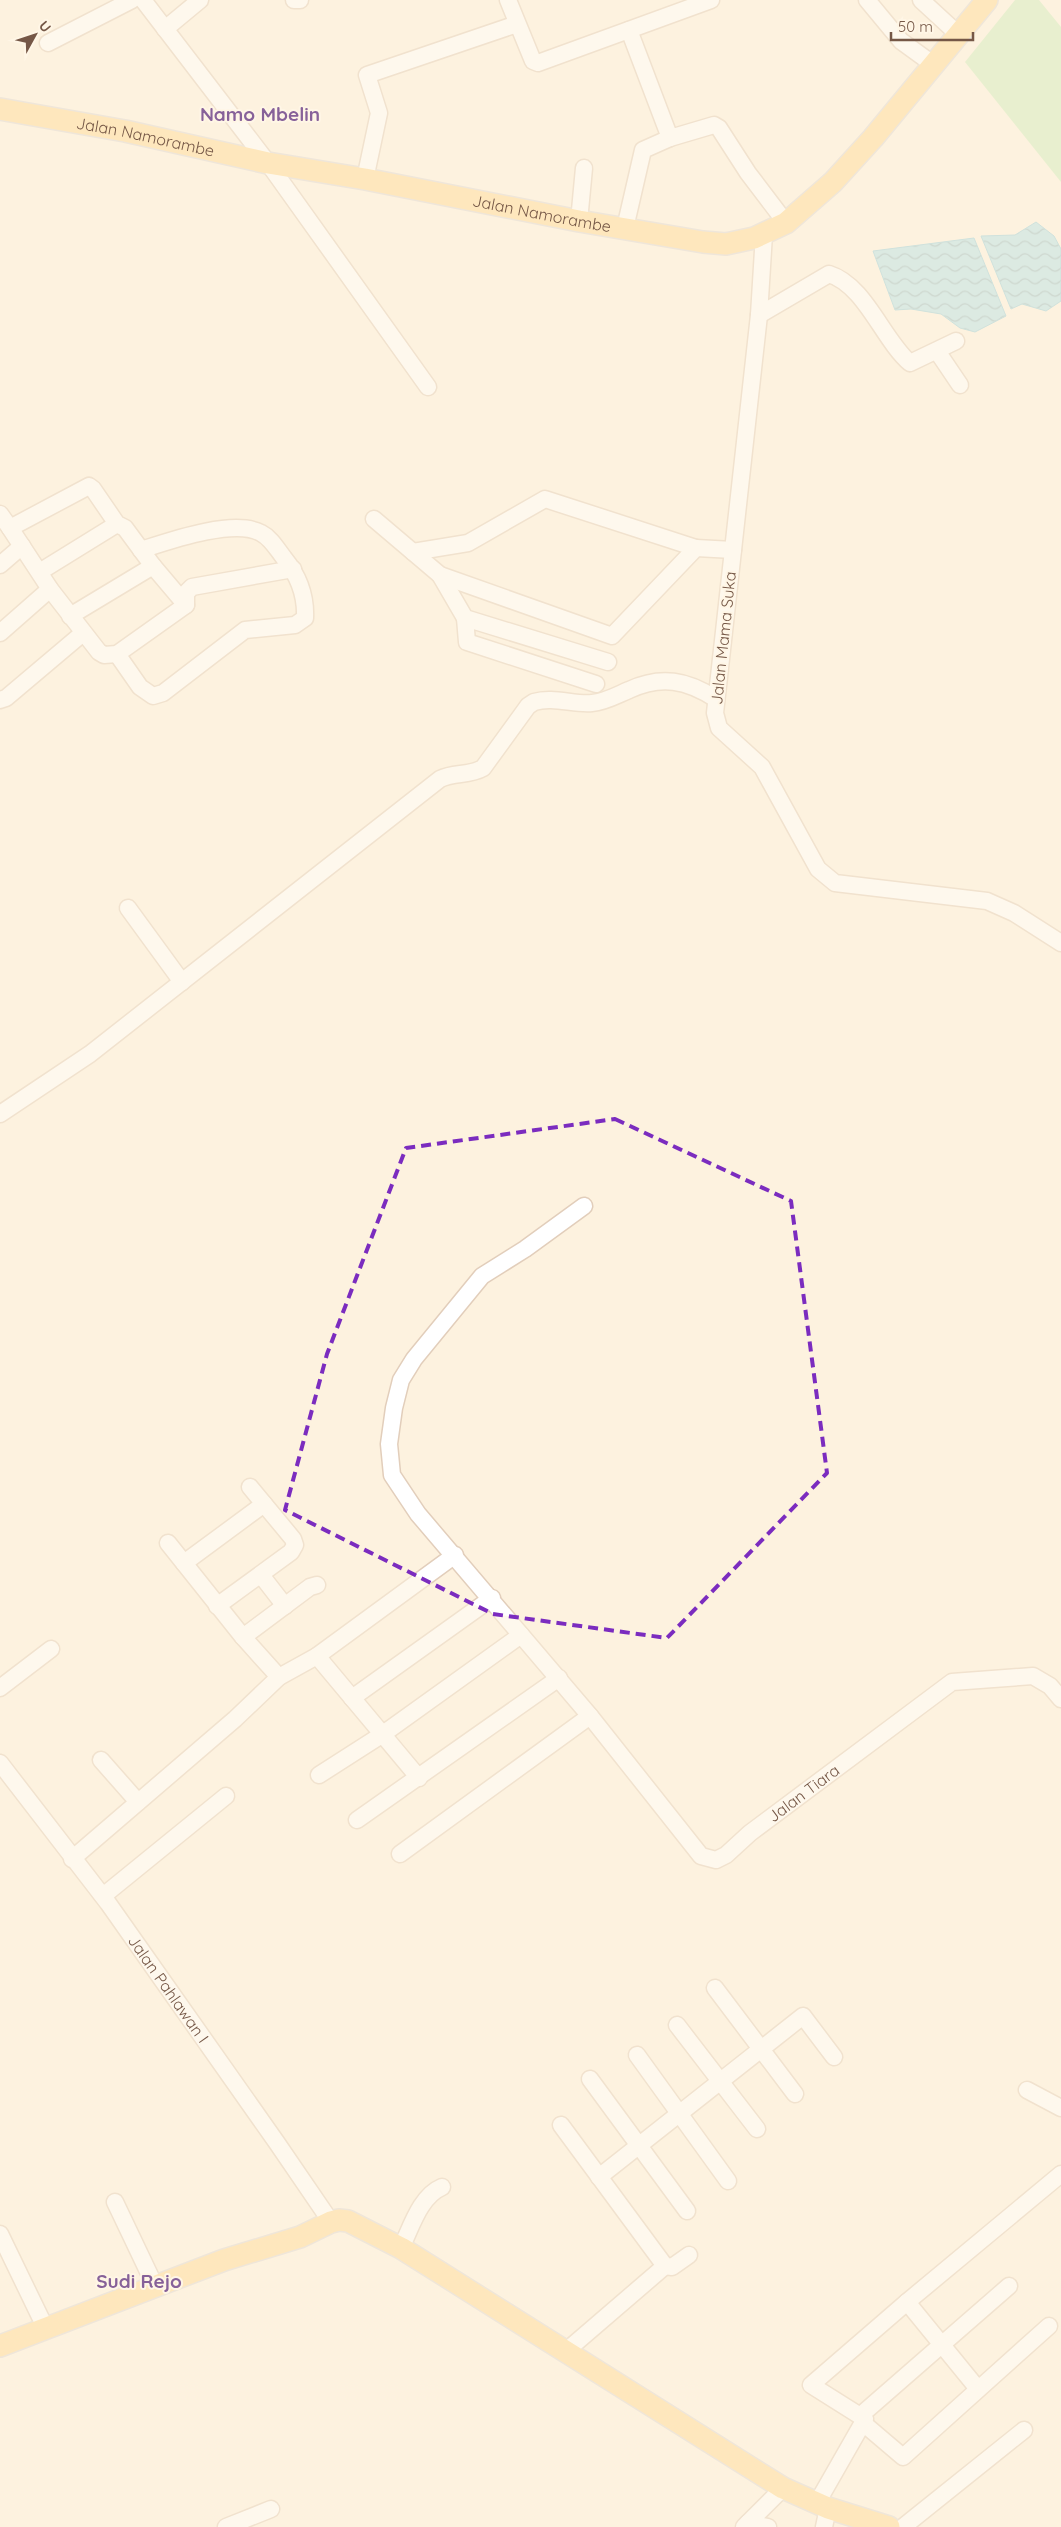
<svg xmlns="http://www.w3.org/2000/svg" width="1061" height="2527" font-family="Quicksand,sans-serif">
  <defs>
    <pattern id="water-waves" width="16" height="10" patternUnits="userSpaceOnUse" patternTransform="scale(1.25)"><rect width="16" height="10" fill="#b3dfe7"/><path d="M0 5q4-4 8 0t8 0" fill="none" stroke="#96b8bd"/></pattern>
  </defs>
  <rect width="100%" height="100%" fill="#fdf2df"/>
  <path fill="#cfebbd" d="M1015 0H1039L1061 27V182L965 62Z"/>
  <path fill="url(#water-waves)" stroke="#99ceda" d="M1036 222 1054 236 1061 249V301L1046 311 1022 304 1011 309 981 236 1015 235Z
    M974 238 1006 316 975 332 960 328 941 314 911 309 895 310 873 251Z"/>
  <g fill="none" stroke-linecap="round" stroke-linejoin="round">
    <defs>
      <g id="minor">
        <path d="M143 0 268 163 428 387"/>
        <path d="M294 0H300"/>
        <path d="M508 0 533 61 538 63 711 0"/>
        <path d="M867 0 901 41 934 65"/>
        <path d="M921 0 959 35"/>
        <path d="M165 29 200 0"/>
        <path d="M629 30 670 138"/>
        <path d="M48 43 132 0"/>
        <path d="M365 179 379 113 367 75 517 24"/>
        <path d="M579 221 584 168"/>
        <path d="M625 228 643 150 670 138 714 125 719 128 748 173 786 223"/>
        <path d="M764 234 759 315 715 713 719 728 762 767 818 869 835 883 987 901 1014 913 1061 943"/>
        <path d="M759 315 829 274C865 285 883 340 910 363L956 341"/>
        <path d="M937 351 960 385"/>
        <path d="M0 514 10 528 89 486 93 489 117 524 125 528 153 566 186 605V593L192 587 293 569"/>
        <path d="M374 519 440 575 612 636 696 548 733 550"/>
        <path d="M10 528 50 589 99 652 104 655 117 654 186 605"/>
        <path d="M413 552 468 543 545 499 696 548"/>
        <path d="M0 565 22 546"/>
        <path d="M41 571 117 524"/>
        <path d="M440 575 465 618 608 662"/>
        <path d="M70 616 153 566"/>
        <path d="M465 618 467 642 596 684"/>
        <path d="M0 633 50 589"/>
        <path d="M117 654 140 687 153 696 163 693 245 630 295 625 305 618C306 596 298 575 284 558 277 549 271 538 261 533 234 518 169 541 141 550"/>
        <path d="M0 700 6 698 83 633"/>
        <path d="M128 908 182 982"/>
        <path d="M0 1114 90 1054 440 779C454 772 469 776 483 768L528 706 534 702C553 696 574 705 592 703 605 702 617 695 629 690 661 675 687 680 716 699"/>
        <path id="s1" d="M584 1206 525 1249 482 1276 414 1359 401 1380 394 1408 389 1444 392 1475 418 1514 590 1716 701 1856 716 1860 726 1855 750 1833 952 1682 1033 1676 1050 1686 1061 1699"/>
        <path d="M168 1543 243 1637 279 1677"/>
        <path d="M184 1563 264 1504"/>
        <path d="M261 1575 285 1606"/>
        <path d="M217 1606 291 1552 295 1545 293 1539 250 1487"/>
        <path d="M243 1637 310 1587 317 1585"/>
        <path d="M317 1656 419 1778"/>
        <path d="M0 1688 51 1649"/>
        <path d="M352 1698 492 1598"/>
        <path d="M101 1760 138 1802"/>
        <path id="s2" d="M0 1763 108 1903 277 2143 331 2222"/>
        <path d="M319 1775 383 1734 521 1635"/>
        <path d="M357 1820 559 1678"/>
        <path d="M400 1854 590 1716"/>
        <path d="M72 1859 235 1719 279 1677 317 1656 455 1555"/>
        <path d="M103 1896 226 1796"/>
        <path d="M715 1988 795 2094"/>
        <path d="M677 2025 757 2129"/>
        <path d="M637 2055 728 2181"/>
        <path d="M590 2079 687 2211"/>
        <path d="M1027 2090 1061 2108"/>
        <path d="M561 2125 665 2266 565 2352"/>
        <path d="M599 2177 803 2016 834 2057"/>
        <path d="M115 2202 155 2286"/>
        <path d="M0 2234 46 2329"/>
        <path d="M401 2248C411 2228 420 2196 442 2187"/>
        <path d="M665 2266 672 2267 689 2255"/>
        <path d="M907 2302 978 2389"/>
        <path d="M861 2415 1009 2286"/>
        <path d="M863 2423 903 2457 1049 2326"/>
        <path d="M817 2503 865 2419 811 2385 907 2302 1061 2174"/>
        <path d="M748 2523 768 2527"/>
        <path d="M226 2527 271 2509"/>
        <path d="M744 2527 783 2488"/>
        <path d="M824 2527 828 2508"/>
        <path d="M903 2527 1024 2430"/>
      </g>
      <g id="major">
        <path id="s3" d="M0 109 125 131 268 163 365 179 579 221 703 242 726 244 754 238 786 223 833 182 873 138 987 0"/>
        <path d="M0 2346 224 2260 300 2237 331 2222 339 2220 348 2221 401 2248 783 2488 828 2508 889 2527"/>
      </g>
    </defs>
    <use href="#minor" stroke="#e2cebb" stroke-width="19"/>
    <use href="#major" stroke="#ded7d3" stroke-width="24"/>
    <use href="#minor" stroke="#fff" stroke-width="16"/>
    <use href="#major" stroke="#ffda94" stroke-width="21"/>
  </g>
  <path d="M0 0H1061V2527H0ZM615 1119 791 1201 827 1473 667 1638 493 1614 285 1510 327 1354 406 1148Z" fill="#fdf2df" fill-opacity=".55" fill-rule="evenodd"/>
  <path fill="none" stroke="#7b2cbf" stroke-width="4" stroke-dasharray="10 6" stroke-linejoin="round" d="M615 1119 791 1201 827 1473 667 1638 493 1614 285 1510 327 1354 406 1148Z"/>
  <g text-anchor="middle" dominant-baseline="central" stroke-width="4" stroke-linejoin="round" paint-order="stroke">
    <g font-size="16" fill="#755746" stroke="#fff6e6">
      <text stroke="none"><textPath href="#s3" startOffset="148">Jalan Namorambe</textPath></text>
      <text stroke="none"><textPath href="#s3" startOffset="552">Jalan Namorambe</textPath></text>
      <text transform="translate(723 638) rotate(-84)">Jalan Mama Suka</text>
      <text stroke="none"><textPath href="#s1" startOffset="969">Jalan Tiara</textPath></text>
      <text stroke="none"><textPath href="#s2" startOffset="282">Jalan Pahlawan I</textPath></text>
    </g>
    <g font-size="19" font-weight="bold" fill="#876199" stroke="#fff6e6">
      <text x="260" y="114">Namo Mbelin</text>
      <text x="139" y="2281">Sudi Rejo</text>
    </g>
  </g>
  <g transform="translate(35 35) rotate(50)" stroke="#fff6e6" stroke-width="4" paint-order="stroke">
  <path d="M0-4L9 19L0 12L-9 19Z" fill="#755746"/>
  <text y="-8" font-size="14" font-weight="bold" text-anchor="middle" fill="#755746">U</text>
  </g>
  <path d="M891 32v8h82v-8" fill="none" stroke="#755746" stroke-width="2.5"/>
  <text x="898" y="32" font-size="15" fill="#755746" stroke="#fff6e6" stroke-width="4" paint-order="stroke">50 m</text>
</svg>
